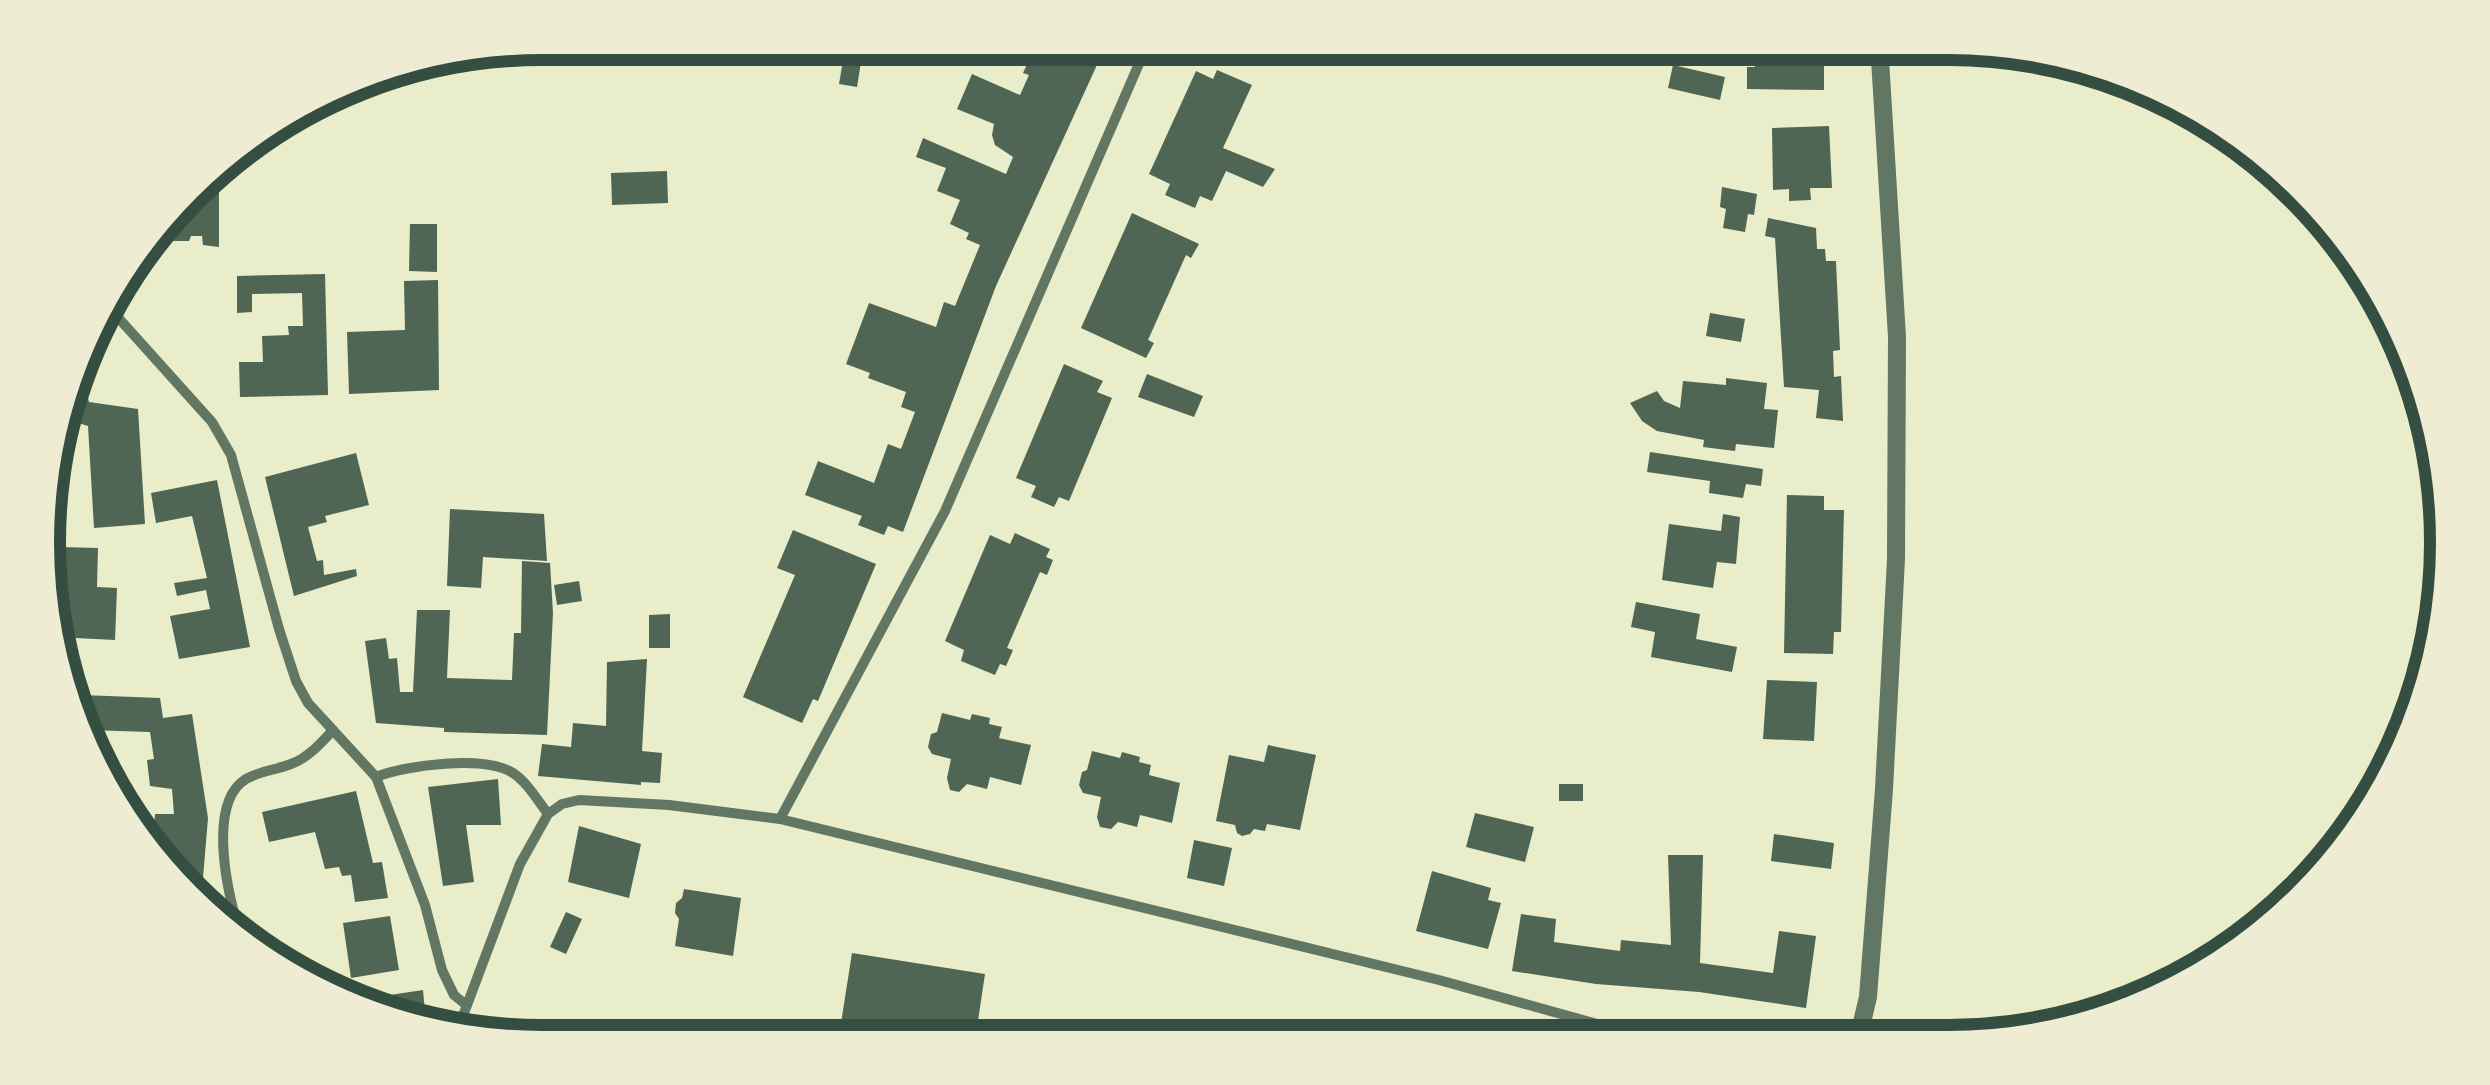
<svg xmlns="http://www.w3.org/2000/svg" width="2490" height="1085" font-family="'IBM Plex Sans',sans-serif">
  <rect width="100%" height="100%" fill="#e9edc9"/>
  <path fill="#4f6655" d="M613 43H640V65H613Z
    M764 43H783L782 60 763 59Z
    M846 43H864L857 87 839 84Z
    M876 43H907L904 52Z
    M1037 43H1107L996 286 903 532 888 526 884 535 858 525 862 516 805 495 818 461 874 483 888 444 901 449 915 412 901 407 906 392 868 378 870 373 846 364 869 303 936 327 944 302 955 306 980 245 966 239 969 233 950 224 960 200 937 191 946 168 916 157 923 138 1006 174 1013 157 995 145 992 135 994 124 957 109 972 74 1020 95 1029 75 1023 73Z
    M1240 43H1281L1274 58Z
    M1338 43H1364L1360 51Z
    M1756 43H1824V90L1747 89V67H1755Z
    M1673 65 1725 77 1720 100 1668 88Z
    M1217 70 1252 85 1223 148 1275 169 1263 187 1226 171 1212 201 1200 196 1195 208 1165 195 1170 184 1149 174 1196 71 1213 79Z
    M1829 126 1832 188H1810L1811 200 1789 201V189L1773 190 1772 128Z
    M219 163V247L203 245 202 236H191L189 241H161V230Z
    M667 171 668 203 612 205 611 173Z
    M1722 187 1757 194 1754 215 1748 214 1745 232 1723 228 1726 209 1720 207Z
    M1132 213 1199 244 1191 258 1186 255 1148 340 1154 343 1146 358 1081 328Z
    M1768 218 1816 228 1817 249H1825L1826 261H1836L1840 350 1833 351 1834 377 1841 376 1843 421 1816 418 1819 390 1784 387 1775 238 1765 236Z
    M410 224H437V272L409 271Z
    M325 274 328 395 240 397 239 362H263L262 336 289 335 288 326H303L302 293 252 294V312L237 313V276Z
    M438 280 439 390 349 394 347 332 405 330 404 281Z
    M1710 313 1745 319 1741 342 1706 336Z
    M86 356 89 357 77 392 73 390Z
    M1064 364 1103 381 1097 392 1112 398 1069 501 1059 497 1054 507 1031 497 1036 486 1016 478Z
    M1147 374 1203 396 1194 417 1138 397Z
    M1726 378 1767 383 1764 409 1778 410 1774 448 1736 444 1735 451 1703 447 1704 440 1657 431 1642 421 1630 403 1657 391 1664 401 1680 408 1683 381 1726 385Z
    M72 392 88 398 89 402 138 409 145 524 94 528 88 426 62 418Z
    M1650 452 1763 469 1761 486 1746 484 1743 498 1709 493 1710 481 1647 472Z
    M356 453 369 505 325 516 327 522 308 527 317 561 323 560 324 575 356 569 357 576 294 596 265 477Z
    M217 480 250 647 179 659 170 616 210 609 206 590 177 596 174 583 207 578 192 516 156 523 151 493Z
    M1787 495 1824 496V510H1844L1841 632H1834L1833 654 1784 653Z
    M450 509 544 514 547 561 483 557 481 588 447 586Z
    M1723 514 1740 517 1736 564 1717 562 1713 588 1662 580 1669 524 1721 531Z
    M793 530 876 564 818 701 813 699 802 723 743 697 795 575 777 568Z
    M1015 533 1050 549 1046 557 1053 560 1047 575 1040 572 1007 648 1013 650 1006 666 1000 664 995 675 961 661 964 650 945 641 990 535 1010 544Z
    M60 547 98 548 97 587 117 588 115 640 56 637 47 608 48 584 59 585Z
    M522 561 550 563 553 613 547 735 444 732V728L376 723 365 641 386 638 389 659 397 658 400 692H413L417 610H450L447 678 512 680 514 633H521Z
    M579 581 582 601 557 605 554 585Z
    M1636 602 1700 614 1696 639 1737 647 1732 672 1651 657 1655 632 1631 627Z
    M670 614V648H649V615Z
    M647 659 642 751 662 753 660 783 641 782V785L538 776 542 744 571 747 573 723 606 726 607 662Z
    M1767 680 1817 682 1814 741 1763 739Z
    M82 695 160 698 163 718 192 714 208 818 203 878 188 877 187 887 153 845 155 814H174L172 789 150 786 147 760 154 759 150 732 88 730 82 711Z
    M942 713 970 720 972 714 990 718 989 724 1002 727 999 738 1031 745 1021 785 990 777 987 789 967 784 959 792 950 790 947 778 951 759 932 754 928 747 931 734 937 732Z
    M1268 745 1316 755 1300 830 1267 824 1265 831 1254 829 1250 834 1242 836 1237 833 1235 825 1216 821 1229 755 1264 762Z
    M1092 751 1120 758 1122 752 1140 757 1139 762 1151 765 1149 775 1180 783 1172 823 1140 815 1137 827 1118 822 1111 829 1100 827 1097 817 1101 797 1083 793 1079 785 1082 772 1087 770Z
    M498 779 501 825H466L474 882 443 886 428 787Z
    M1559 784H1583V801H1559Z
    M356 791 373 863 382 862 388 898 355 902 351 875 342 876 339 867 325 869 315 832 269 842 262 812Z
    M1475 813 1534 827 1525 862 1466 847Z
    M579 826 641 844 629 898 568 882Z
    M1774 834 1834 843 1831 869 1771 861Z
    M1194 840 1232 848 1224 886 1187 878Z
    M1668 855H1703L1700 963 1773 973 1779 931 1816 936 1806 1008 1699 992 1596 984 1512 971 1521 914 1556 919 1554 942 1620 951 1621 940 1671 945Z
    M1432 871 1491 888 1488 900 1501 903 1488 949 1416 931Z
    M684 889 741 898 733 956 675 946 679 919 675 913 676 903 682 898Z
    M566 912 582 919 566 954 550 947Z
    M390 916 399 970 351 978 343 923Z
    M852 953 985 974 975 1041 841 1023Z
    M423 990 426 1023 393 1018 390 995Z
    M1132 1021 1167 1027 1165 1041H1130Z"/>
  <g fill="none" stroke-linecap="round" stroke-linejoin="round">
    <path stroke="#617663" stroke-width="10" d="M105 303 212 422 231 455 279 629 296 681 308 703 376 777 425 905 442 970 454 995 465 1004
      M376 777C406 765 484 755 513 773 527 782 538 801 548 814L520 864 458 1029
      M548 814 562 804 579 800 669 805 780 819 1439 980 1651 1039
      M780 819 945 511 1148 43
      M241 935C228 899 206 803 246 779 260 771 276 770 291 764 308 758 321 743 333 730"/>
    <path stroke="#617663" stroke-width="18" d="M1858 1039 1868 997 1884 789 1896 559 1897 337 1879 43"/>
  </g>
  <path d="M0 0H2490V1085H0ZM542 60H1948A482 482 0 0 1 2430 542V543A482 482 0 0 1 1948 1025H542A482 482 0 0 1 60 543V542A482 482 0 0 1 542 60Z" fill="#eeecd3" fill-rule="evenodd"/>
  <path fill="none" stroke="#344e41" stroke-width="12" d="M542 60H1948A482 482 0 0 1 2430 542V543A482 482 0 0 1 1948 1025H542A482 482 0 0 1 60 543V542A482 482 0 0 1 542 60Z"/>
</svg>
